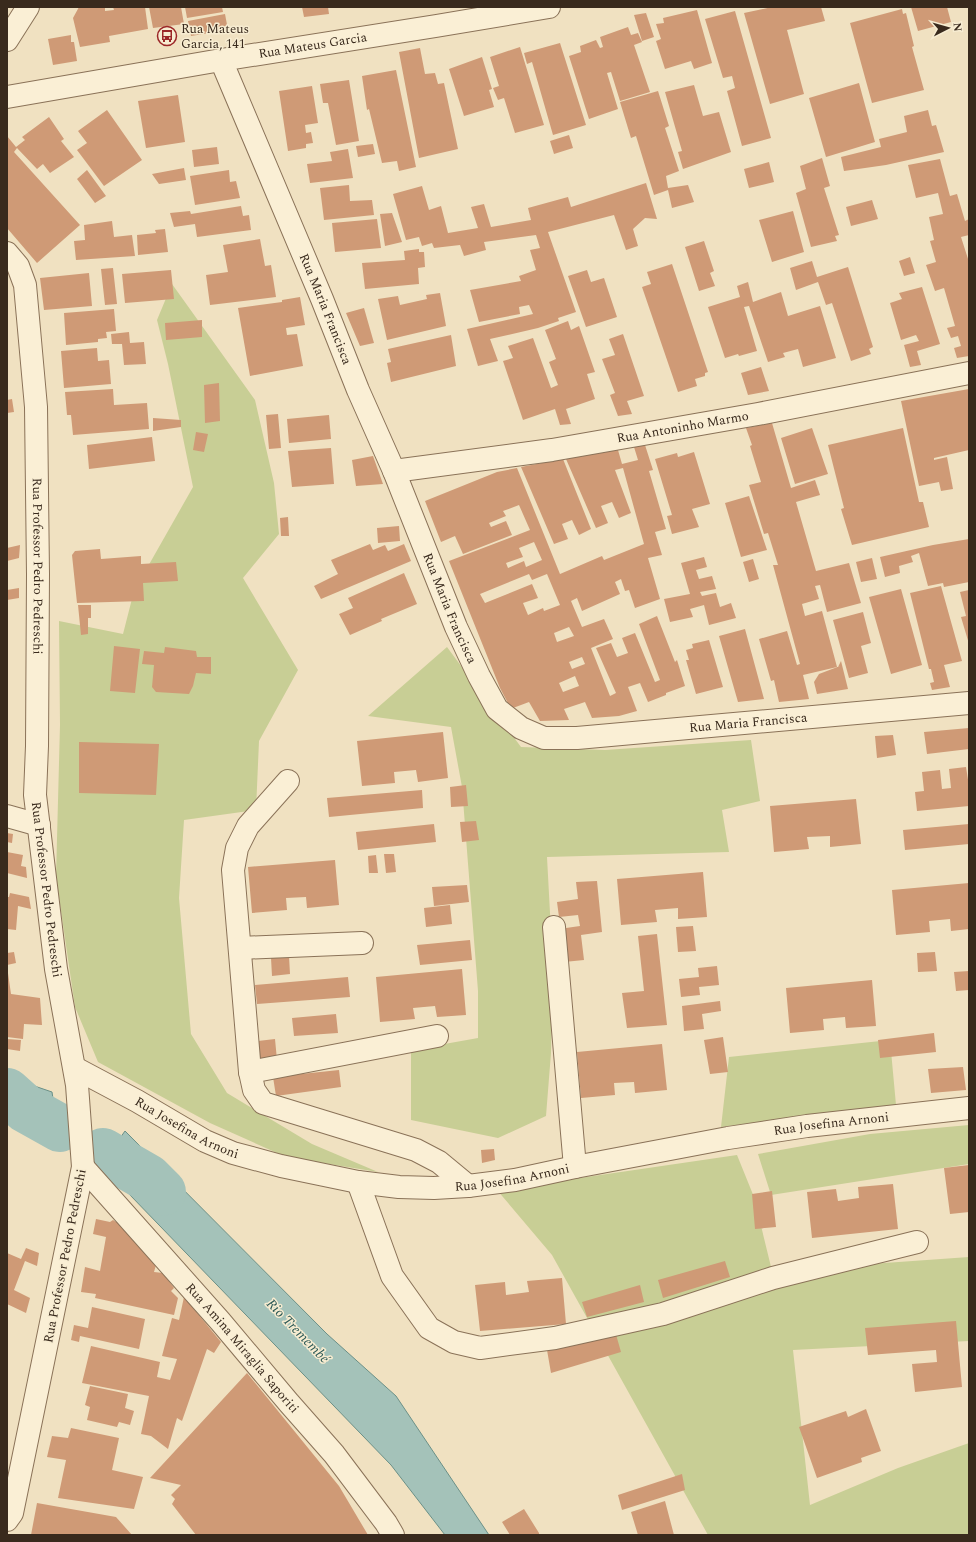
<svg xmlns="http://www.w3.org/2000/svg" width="976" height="1542" font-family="Spectral,serif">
  <rect width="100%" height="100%" fill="#f0e1c1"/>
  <path fill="#c8ce95" d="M172 284 255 400 274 483 279 534 243 578 298 670 259 741 256 810 184 820 179 898 191 1034 227 1093 312 1144 378 1172 286 1157 210 1123 98 1062 75 1007 56 877 60 725 59 621 123 634 134 591 193 487 168 364 157 320Z
    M447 647 521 747 605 750 751 740 760 801 722 810 729 852 547 857 553 969 551 1053 546 1116 498 1138 411 1120V1050L478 1038V991L462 787 451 727 368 716Z
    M890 1040 896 1105 721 1127 729 1057Z
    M969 1125V1164L771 1195 758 1154 870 1134Z
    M737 1155 754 1197 772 1271 969 1257V1341L793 1350 810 1505 898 1468 969 1443V1535H708L552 1255 497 1190Z"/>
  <path fill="#a4c2b9" stroke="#6b9087" d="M7 1075 11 1078 52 1092 58 1132 28 1116 7 1098Z
    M125 1131 327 1334 396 1396 489 1535H445L391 1465 101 1165Z"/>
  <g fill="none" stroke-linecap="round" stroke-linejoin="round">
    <path stroke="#a4c2b9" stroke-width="48" d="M7 1092 26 1109 60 1128
      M103 1152 148 1178 162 1192"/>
  </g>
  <path fill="#cf9a76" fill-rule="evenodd" d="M79 7H105V11L114 10 113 7H145L148 29 109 36 110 42 80 47 73 18Z
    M149 7H181L184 24 153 28Z
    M185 7H222L223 12 187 18Z
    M302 7H328L329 14 304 17Z
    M772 7H821L825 21 787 30 804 94 770 104 744 13Z
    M911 7H947L951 22 918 31Z
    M902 9 903 14 906 13 914 46 912 47 924 90 872 103 850 23Z
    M697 10 712 63 694 69 691 61 665 69 656 41 661 39 656 24 664 23 663 18Z
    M735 11 771 138 742 146 727 91 735 88 732 76 723 78 705 19Z
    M646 13 654 37 642 41 634 15Z
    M225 14 228 30 191 36 188 21Z
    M628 27 631 35 638 33 642 42 634 45 650 92 620 101 611 72 607 73 618 109 589 119 569 56 581 52 580 46 596 40 600 48 603 47 600 37Z
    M71 35V42H74L77 61 53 65 48 39Z
    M560 43 586 125 553 135 532 62 527 64 524 53Z
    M520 47 544 125 515 133 504 98 498 100 493 88 499 86 490 57Z
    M420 48 425 74 435 73 438 84 444 83 458 149 419 158 399 52Z
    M482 57 492 89 489 90 494 107 464 116 449 69Z
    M396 70 416 167 399 171 397 161 382 163 369 109 367 110 362 76Z
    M349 80 359 141 336 145 328 103H323L320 84Z
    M859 83 875 142 826 157 809 98Z
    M694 85 703 116 719 112 731 152 683 169 678 152 682 151 665 92Z
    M312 86 318 123 305 125 306 133 311 132 313 143 306 144V148L288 151 279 91Z
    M658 91 669 126 665 128 679 171 666 176 668 188 688 185 694 202 672 208 668 190 654 195 636 136 631 138 620 102Z
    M178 95 185 142 146 148 138 101Z
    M107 110 142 160 104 186 77 150 87 143 78 131Z
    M928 110 932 126 936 125 944 152 886 165 844 171 841 157 881 147 879 139 907 132 904 116Z
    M49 117 64 139 61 141 74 157 50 173 43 164 37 169 17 148 14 152 80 225 37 263 7 228V136L16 147 25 140 22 137Z
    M569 135 573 148 554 154 550 141Z
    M373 144 375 154 358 157 356 146Z
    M217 147 219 164 194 167 192 150Z
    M348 149 353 178 310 183 307 164 332 161 330 152Z
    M822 158 830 186 824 188 839 235 835 236 837 241 811 247 796 193 806 189 800 166Z
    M940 159 950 196 957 194 965 221 969 219V235L961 237 969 262V356L957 358 954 348 961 346 958 336 951 338 947 328 955 326 944 288 935 291 926 265 936 262 930 241 934 240 929 217 943 214 938 193 916 198 908 165Z
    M769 162 774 182 749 188 744 169Z
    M184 168 186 180 159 184 152 174Z
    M87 170 106 196 95 203 77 179Z
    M229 170 230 182 236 181 240 198 195 205 190 176Z
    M646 183 657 219 645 218 633 229 638 246 626 250 614 215 548 232 576 312 558 318 559 321 538 328 490 339 498 361 478 366 467 329 533 314 529 305 519 307 520 314 479 322 470 290 521 281 519 276 536 270 530 250 540 248 536 235 484 242 486 250 464 256 460 245 434 248 432 243 422 246 419 237 406 240 393 194 422 186 429 210 441 206 448 233 478 228 471 207 484 204 491 227 531 220 528 208 568 197 571 207Z
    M349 185 350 201 372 200 374 215 324 220 320 188Z
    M872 200 878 219 851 226 846 207Z
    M241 206 243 216 249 215 251 230 197 237 195 224 174 227 170 213 190 211 191 214Z
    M793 211 804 252 772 262 759 220Z
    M392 213 402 242 385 246 380 214Z
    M377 219 381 248 335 252 332 223Z
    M112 221 114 237 132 235 135 256 76 260 74 241 85 240 84 225Z
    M165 229 168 252 138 255 137 235 156 233 155 230Z
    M260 239 265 266 271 265 276 297 210 305 206 275 228 272 223 245Z
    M704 241 714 271 710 273 715 286 699 291 685 247Z
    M419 249V252H424L425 267 418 268 419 284 365 289 362 263 405 260 404 251Z
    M910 257 915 273 904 276 899 261Z
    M812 261 817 277 848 267 873 347 869 349 871 354 851 361 832 303 826 305 818 282 796 290 790 268Z
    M672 264 708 372 705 373V376L695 379 697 386 678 392 642 287 651 284 647 272Z
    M113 268 117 304 105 305 101 269Z
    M171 270 174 299 125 303 122 274Z
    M587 270 591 282 604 278 617 317 586 327 568 276Z
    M89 273 92 306 44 310 40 278Z
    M748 282 753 302 781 292 788 316 820 306 836 358 803 367 798 349 783 353 785 357 768 362 749 306 744 307 757 351 739 356 738 354 725 358 708 307 740 297 737 286Z
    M922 287 940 344 917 351 921 365 910 367 904 345 919 341 916 335 901 340 890 303 902 299 899 293Z
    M440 293 446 326 387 340 378 299 398 296 400 305 427 299 426 295Z
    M300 297 305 325 286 328 287 335 297 334 303 366 250 376 238 308 282 302V300Z
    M364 308 374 343 360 346 346 313Z
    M114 309 116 331 106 332 107 338 98 339V342L66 345 64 313Z
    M202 320V337L166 340 165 323Z
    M568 321 571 330 579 326 595 372 587 374 595 399 566 409 571 424 560 425 555 409 523 420 503 361 513 358 508 346 533 338 551 388 558 385 549 362 556 359 545 330Z
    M129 332 130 343 144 342 146 364 124 365 122 344H112L111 334Z
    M623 334 644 396 627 401 632 414 618 416 610 395 615 393 602 359 615 355 609 339Z
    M451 335 456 366 391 382 387 363 391 362 388 349Z
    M97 348 98 361 109 360 111 384 64 388 61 351Z
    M761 367 769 391 748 395 741 373Z
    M219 383 220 421 205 423 204 385Z
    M113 389 114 405 147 403 149 429 73 435 71 415H67L65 392Z
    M969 389V450L934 458V460L947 457 953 489 941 491 939 482 919 486 901 401Z
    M12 399 14 412 7 413V400Z
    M278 414 281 448 269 449 266 415Z
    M329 415 331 439 289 443 287 419Z
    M153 418 181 420V427L153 431Z
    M772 423 791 488 815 480 820 495 796 502 816 571 849 563 861 603 827 612 820 585 815 586 819 599 802 604 805 616 822 611 837 667 803 675 809 699 779 702 774 680 771 681 759 639 787 631 797 665 800 664 773 565H778L768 533 764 534 749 485 761 482 750 446 752 445 746 428Z
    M812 428 828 474 795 484 781 438Z
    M903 428 919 502H923L929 527 852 545 841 509 844 508 828 445Z
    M196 432 208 434 204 452 193 450Z
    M152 437 155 461 89 469 87 445Z
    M645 445 653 470 649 471 666 529 655 532 662 555 648 558 660 599 635 608 629 590 625 591 621 579 615 582 620 594 582 611 577 598 571 601 582 627 604 619 613 639 591 648 610 696 616 693 596 648 611 643 617 657 628 653 622 638 635 633 655 682 660 680 639 624 657 616 675 662 677 660 685 686 666 693V695L648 702 640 683 628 687 637 711 619 716 592 718 585 702 564 709 569 720 540 721 529 702 513 708 510 707 500 688 449 561 530 530 519 505 503 511 506 516 489 523 491 527 506 521 512 535 463 554 455 536 441 542 425 501 497 472 517 468 560 574 602 556 604 560 644 544 623 468 615 470 631 513 619 518 612 502 601 506 608 523 596 528 566 459 618 450 622 464 638 460 634 447ZM534 542 542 560 526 567 524 561 508 568 506 563 523 557 519 548ZM529 574 532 580 547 574 560 605 544 611 543 608 528 615 523 603 538 598 532 584 485 603 480 594ZM569 627 574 636 557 642 554 633ZM582 657 585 664 572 669 569 662ZM575 676 579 686 563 692 559 683Z
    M331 448 334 484 292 487 288 451Z
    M694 452 710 504 692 509 699 527 672 534 667 516 672 515 655 459 677 453 678 457Z
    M373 456 383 484 356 486 352 460Z
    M563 459 591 529 579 535 572 520 562 524 568 539 554 544 521 467Z
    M749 496 767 550 741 557 725 503Z
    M288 517 289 536H281L280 518Z
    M399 526 400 541 378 543 377 528Z
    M969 539V582L944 587 943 583 928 586 919 553 911 556 913 562 899 566 900 573 885 577 880 557 933 545Z
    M370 544 373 550 385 545 388 551 404 544 411 561 321 599 314 586 338 574 331 560Z
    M20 545 19 558 7 561V548Z
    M100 549 101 559 141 556V564L176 562 178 581 143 583 144 601 77 603 72 555 75 551Z
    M704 557 707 567 696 570 699 579 712 576 716 589 700 592 702 596 716 593 720 607 731 603 736 618 709 625 704 605 690 609 693 617 670 622 664 599 690 594 681 563Z
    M872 558 877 579 861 582 856 562Z
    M753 559 759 579 749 582 743 562Z
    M404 573 417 604 381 619 382 621 350 635 339 614 353 608 348 598Z
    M941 586 962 661 944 665 950 687 932 690 930 683 934 682 931 669H929L910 593Z
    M19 588V598L7 600V590Z
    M901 589 922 665 891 674 869 597Z
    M969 590V644L961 617 966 616 960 592Z
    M78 605H91V618H88V634L81 635Z
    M863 612 871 643 861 646 868 673 849 678 833 620Z
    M745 629 764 699 738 702 719 636Z
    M709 640 723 687 696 694 686 660H689L686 650 693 648 692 644Z
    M114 646 140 649 135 693 110 691Z
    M165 647 196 651 197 657H211V674L196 673 193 686 189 694 156 692 152 687 154 665 142 664 144 651 164 653Z
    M841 661 848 689 817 694 814 682 819 674 840 666 838 667Z
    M969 728V749L927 754 924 732Z
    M443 732 448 778 418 782 416 770 394 772 395 783 362 786 357 741Z
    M893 735 896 755 877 758 875 736Z
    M79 742 159 744 156 795 79 793Z
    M966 767 969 786V806L917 811 915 792 924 791 922 772 940 770 942 789 951 788 949 769Z
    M466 785 468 806 451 807 450 787Z
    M422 790 423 808 329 817 327 798Z
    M856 799 861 844 830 847V836L807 837 809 849 774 852 770 806Z
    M476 821 479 840 462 842 460 822Z
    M434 824 436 842 358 850 356 832Z
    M969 824V844L905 850 903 830Z
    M7 833 13 834 12 843 7 842Z
    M7 852 23 855 21 866 26 867 27 878 7 873Z
    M384 854H394L396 872 386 873Z
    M376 855 378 873H369L368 856Z
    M335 860 339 905 307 908 306 897 286 898 287 910 252 913 248 867Z
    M703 872 707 917 678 919V908L655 910 657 922 621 925 617 879Z
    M597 881 602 932 581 935 584 960 564 962 559 929 580 926 578 915 559 917 557 902 578 899 576 882Z
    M969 883V929L951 931 950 919 929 921 930 932 896 935 892 890Z
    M467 885 469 902 434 906 432 887Z
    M10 893 29 897 31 909 18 906 16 930 7 929V897H9Z
    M450 905 452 924 426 927 424 908Z
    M693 926 696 951 678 952 676 927Z
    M657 934 667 1025 627 1028 622 993 644 991 638 936Z
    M470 940 472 960 420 965 417 945Z
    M14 952 16 963 7 965V953Z
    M935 952 937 971 918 972 917 953Z
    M289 956 290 974 272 976 271 958Z
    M7 966 11 994 40 998 42 1025 24 1024 23 1039 7 1037Z
    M717 966 719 985 699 987 700 995 681 997 679 979 699 977 698 968Z
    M462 969 466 1015 437 1017 435 1006 413 1008 415 1019 380 1022 376 977Z
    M969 971V990L956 991 954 972Z
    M348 977 350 997 257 1004 255 985Z
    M872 980 876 1026 846 1028 845 1017 823 1019 824 1030 790 1033 786 988Z
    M720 1001 721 1011 702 1014 704 1029 684 1031 682 1006Z
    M336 1014 338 1033 294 1036 292 1018Z
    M934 1033 936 1052 880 1058 878 1040Z
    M723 1037 728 1072 710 1074 704 1040Z
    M7 1039 21 1040 20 1051 7 1049Z
    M275 1039 277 1060 259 1061 258 1041Z
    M662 1044 667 1090 635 1093 634 1082 614 1083 615 1095 581 1098 577 1052Z
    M963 1067 966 1090 931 1093 928 1069Z
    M339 1070 341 1087 276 1096 273 1077Z
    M494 1149 495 1160 482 1163 481 1150Z
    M969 1165V1212L950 1214 944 1168Z
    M893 1184 898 1229 812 1238 807 1192 836 1189 838 1201 859 1198 858 1187Z
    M772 1191 776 1227 755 1229 752 1194Z
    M118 1218 156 1265 154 1272 163 1273 174 1288 171 1291 178 1298 174 1315 95 1298 96 1294 81 1292 85 1267 100 1271 106 1237 93 1234 96 1219 110 1222 113 1220 116 1222Z
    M26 1248 39 1253 37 1266 25 1261 14 1290 30 1298 26 1313 7 1304V1253L21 1259Z
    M725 1261 730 1277 663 1298 658 1280Z
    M562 1278 566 1324 480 1331 475 1285 505 1282 506 1295 529 1292 527 1281Z
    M640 1285 644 1302 587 1317 582 1302Z
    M184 1297 221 1342 214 1353 207 1349 182 1421 177 1418 168 1449 151 1436 141 1434 149 1396 82 1383 91 1346 160 1362 157 1377 170 1380 177 1359 162 1356 172 1318 179 1320Z
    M92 1307 145 1319 139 1349 80 1336 79 1342 71 1340 74 1325 88 1328Z
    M956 1321 962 1387 915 1392 912 1364 937 1362 936 1350 868 1355 865 1328Z
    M615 1331 621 1352 551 1373 547 1350Z
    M247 1373 339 1486 368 1535H196L172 1504 175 1499 171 1495 181 1485 150 1478Z
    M90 1386 128 1394 125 1408 134 1411 130 1425 119 1422 117 1427 87 1420 90 1407 85 1405Z
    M866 1409 881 1451 861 1458 862 1462 817 1478 799 1427 846 1411 848 1417Z
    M71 1428 119 1438 112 1470 143 1477 134 1509 58 1498 66 1460 47 1457 52 1436 68 1438Z
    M682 1474 685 1490 622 1510 618 1495Z
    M665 1501 674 1535H638L631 1512Z
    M37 1503 116 1517 132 1535H31Z
    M524 1509 539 1533V1535H510L502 1522Z"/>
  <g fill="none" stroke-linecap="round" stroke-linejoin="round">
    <defs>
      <g id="minor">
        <path d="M7 40 28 7"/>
        <path id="s1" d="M221 60 322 299 358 390 394 471 456 627 479 676 497 709 521 728 544 738H577L969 703"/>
        <path id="s2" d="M7 97 221 60 436 26 549 7"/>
        <path id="s3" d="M7 253 18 266 25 285 36 407 38 574 37 746 35 795 56 969 77 1085 83 1167 12 1513 7 1520"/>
        <path id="s4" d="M394 471 552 450 758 414 969 373"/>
        <path d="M288 781 248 826 237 848 233 870 250 1072 254 1090 263 1103 416 1150 439 1162 468 1186"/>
        <path d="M7 816 39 825"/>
        <path d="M554 927 575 1167"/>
        <path d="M240 948 362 943"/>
        <path id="s5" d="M75 1068 137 1101 205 1141 233 1153 281 1166 358 1182 399 1187 434 1188 468 1186 515 1180 575 1167 728 1138 807 1126 969 1108"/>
        <path d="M250 1072 437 1036"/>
        <path id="s6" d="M83 1167 220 1321 289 1403 334 1454 386 1523 393 1535"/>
        <path d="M358 1182 392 1276 429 1328 454 1342 480 1348 555 1338 663 1314 773 1278 917 1242"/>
      </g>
    </defs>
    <use href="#minor" stroke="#8a7258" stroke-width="24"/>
    <use href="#minor" stroke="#faefd5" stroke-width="22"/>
  </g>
  <defs>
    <symbol id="bus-ring" viewBox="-11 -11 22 22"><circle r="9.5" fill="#f7ecd1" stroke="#9b2627" stroke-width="1.5"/><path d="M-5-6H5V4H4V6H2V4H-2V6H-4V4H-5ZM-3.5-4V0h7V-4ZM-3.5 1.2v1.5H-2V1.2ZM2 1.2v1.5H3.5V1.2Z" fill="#9b2627"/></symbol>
  </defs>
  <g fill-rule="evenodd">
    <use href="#bus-ring" x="156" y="25" width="22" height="22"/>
  </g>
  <g text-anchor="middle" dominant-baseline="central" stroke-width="3" stroke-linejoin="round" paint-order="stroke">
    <g font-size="13" fill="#392a1d" stroke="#f7ecd1" text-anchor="start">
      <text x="181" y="29">Rua Mateus<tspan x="181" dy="15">Garcia, 141</tspan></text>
    </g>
    <g font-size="13" fill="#392a1d" stroke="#f7ecd1">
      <text stroke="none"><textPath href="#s2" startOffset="310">Rua Mateus Garcia</textPath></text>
      <text stroke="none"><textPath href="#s1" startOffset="270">Rua Maria Francisca</textPath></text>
      <text stroke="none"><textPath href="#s4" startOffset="292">Rua Antoninho Marmo</textPath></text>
      <text stroke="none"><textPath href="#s3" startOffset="319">Rua Professor Pedro Pedreschi</textPath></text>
      <text stroke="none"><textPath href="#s1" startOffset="594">Rua Maria Francisca</textPath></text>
      <text stroke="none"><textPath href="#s1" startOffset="966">Rua Maria Francisca</textPath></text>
      <text stroke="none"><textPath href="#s3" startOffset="643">Rua Professor Pedro Pedreschi</textPath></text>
      <text stroke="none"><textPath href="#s5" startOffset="787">Rua Josefina Arnoni</textPath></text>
      <text stroke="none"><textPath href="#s5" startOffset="127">Rua Josefina Arnoni</textPath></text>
      <text stroke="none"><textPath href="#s5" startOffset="463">Rua Josefina Arnoni</textPath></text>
      <text transform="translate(65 1256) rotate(-79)">Rua Professor Pedro Pedreschi</text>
      <text stroke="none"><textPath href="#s6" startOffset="241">Rua Amina Miraglia Saporiti</textPath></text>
    </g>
    <g font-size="14" font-style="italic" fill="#2c5956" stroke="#f7ecd1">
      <text transform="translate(298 1331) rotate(46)">Rio Tremembé</text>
    </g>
  </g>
  <rect width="976" height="1542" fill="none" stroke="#392a1d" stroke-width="16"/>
  <g transform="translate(948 28) rotate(84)" stroke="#f7ecd1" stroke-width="3" paint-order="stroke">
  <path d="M0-3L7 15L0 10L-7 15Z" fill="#392a1d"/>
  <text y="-6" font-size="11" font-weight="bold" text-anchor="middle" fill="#392a1d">N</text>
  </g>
</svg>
